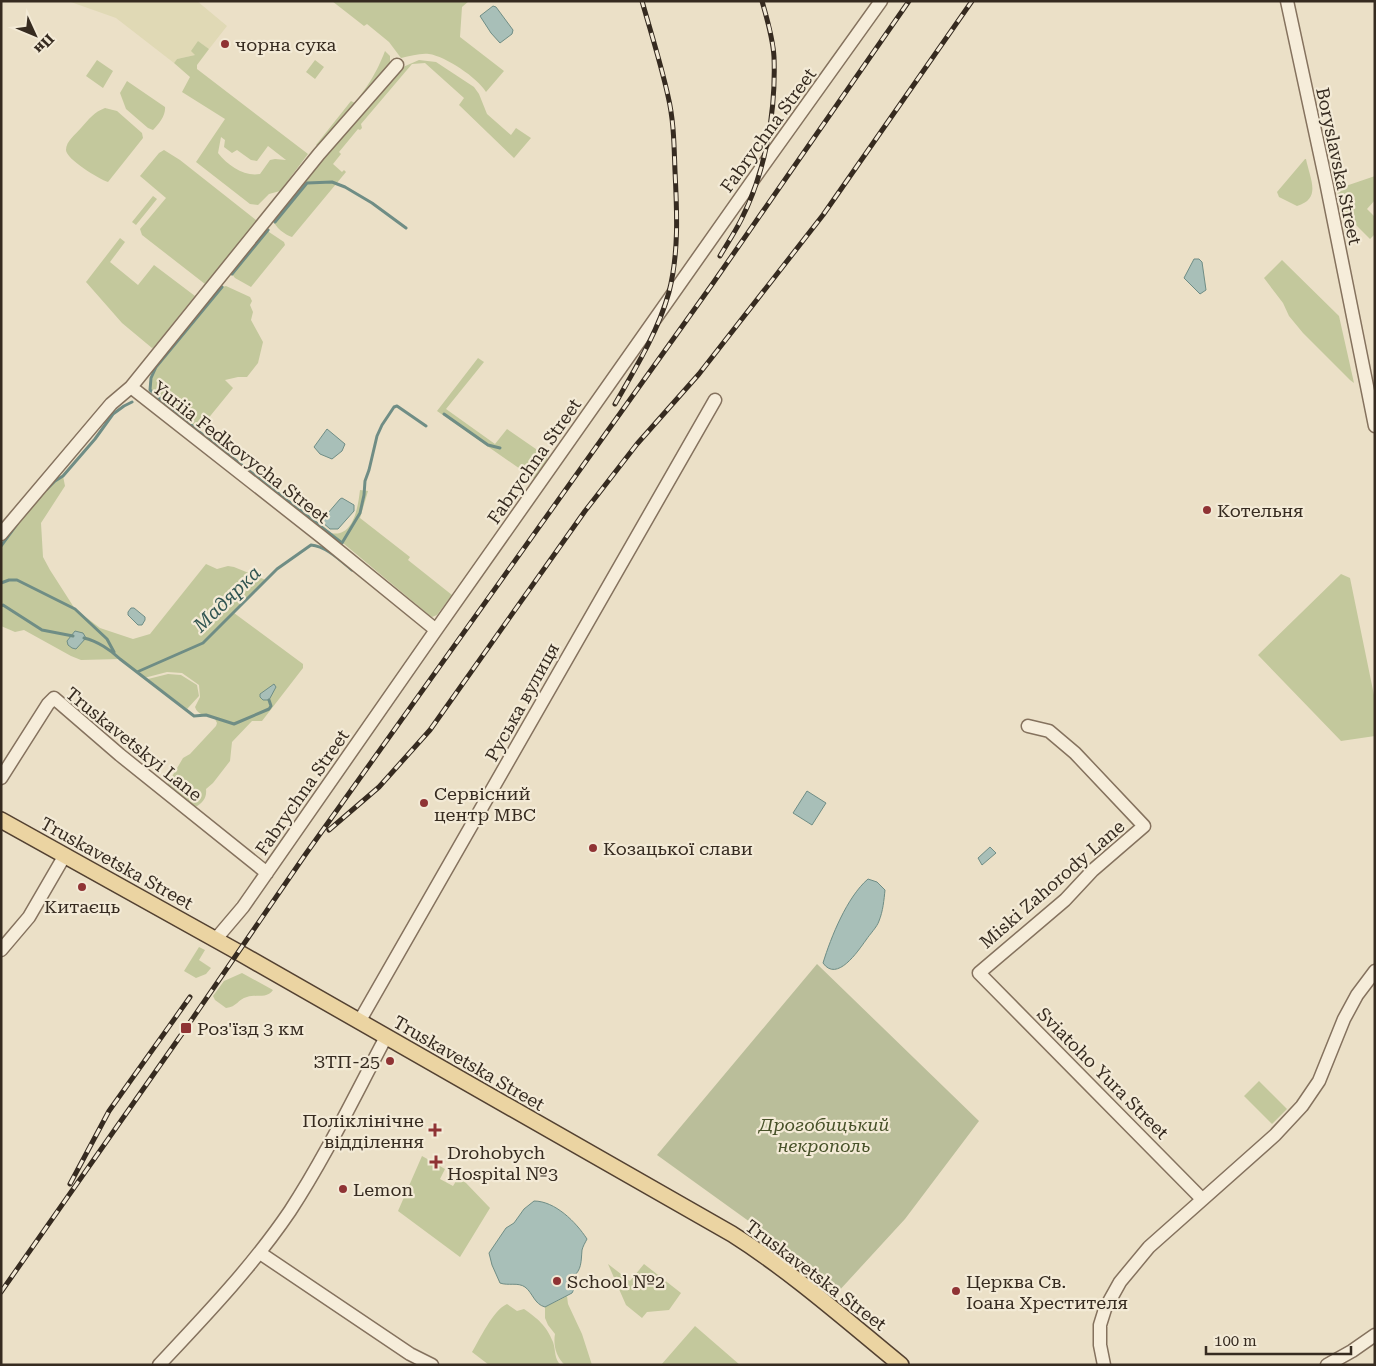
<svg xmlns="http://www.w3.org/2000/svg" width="1376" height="1366" font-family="'Roboto Serif',serif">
  <rect width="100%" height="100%" fill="#ebe0c7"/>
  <path fill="#e0d9b5" d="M68 1H197L227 26 209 49 198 41 195 55 177 59 174 63 116 18Z"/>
  <path fill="#c3c89c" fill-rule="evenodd" d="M332 1H469L462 7 460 37 504 71 486 92C478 78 445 56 429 54 420 53 411 56 401 58L389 42 367 24 364 26Z
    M198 41 209 49 197 65V69L308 154 280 191 269 194 258 205 250 204 196 162 225 119 182 92 190 77 174 63 177 59 195 55 191 51ZM221 137 225 140 224 147 232 153 237 150 251 160 257 161 268 146 286 160 275 159 270 160 260 174C245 177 228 166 218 153Z
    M385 51 390 56V64L318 146 316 145 351 101 355 103C369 84 376 74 385 51Z
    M97 60 113 71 103 88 86 76Z
    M315 60 324 67 315 79 306 72Z
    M419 60 436 62 474 87 479 94 487 114 511 135 516 128 531 138 514 158 459 105 464 98 425 63 412 64 361 124 362 128 360 130 358 129 339 152 341 154 333 164 342 172 344 170 346 172 292 237C285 235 275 227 273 220L324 157 403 67Z
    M127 81 165 107C166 115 159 124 153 130L148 128 126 109 120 93Z
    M105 108 117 111 142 133 143 138 108 182C99 179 66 159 66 150 66 141 76 134 81 128 89 119 94 112 105 108Z
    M164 150 180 160 256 220 255 224 205 284 142 235 140 229 166 198 140 176 159 153Z
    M1305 159H1306C1310 179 1322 199 1297 206L1279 197 1277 192Z
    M1375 176V200L1367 209 1375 217V234L1370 239 1354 223 1345 231 1337 189Z
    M153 196 157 199 136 225 132 222Z
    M266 230 284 242 285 245 251 287 235 278 231 273 232 271 264 231Z
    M120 238 125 242 110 262 138 285 154 265 195 296 154 347 152 348 122 323 86 282Z
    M1282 260 1339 316 1354 383 1350 380 1303 333 1289 316 1283 303 1264 278Z
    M226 286 250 297 252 301 250 305 253 312 251 320 263 342 258 363 247 377H238L225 380 233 388 198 431 153 394 150 390 149 384 156 367 222 287Z
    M478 358 484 362 446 409 495 444 507 429 546 456 549 462 536 480 437 411Z
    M63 476 65 486 41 523 43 557 50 570 75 609 100 628 133 639 150 634 206 564 217 569 228 566 234 567 266 580 234 613 303 664V668L262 721H252L232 742 230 761 213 783 206 789C207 798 203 803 194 808L167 785 183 758 190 754 216 726 217 723 214 717C206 715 198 716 195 707L200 697 199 685 182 673 167 672 144 678 120 659 81 660 71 656 24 630 15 632 1 626V546L24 515 55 481Z
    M360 490 368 491 360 518 410 557 408 560 452 595 437 615 432 617 429 615 331 533C354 538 358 506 360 490Z
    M1341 574 1350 578 1375 700V736L1341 741 1258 655Z
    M168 674 181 675 197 685 199 696 187 709 148 679Z
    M199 947 205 950 199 960 211 968 206 974 196 978 184 971Z
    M242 973 273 990C267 999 256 994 247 997 238 999 237 1007 226 1008L215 1000 213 996 224 981Z
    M1259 1081 1287 1109 1272 1124 1244 1096Z
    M422 1156 445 1169 440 1179 453 1186 458 1178 466 1183 490 1208 460 1257 398 1211Z
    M608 1264 630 1281 644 1264 681 1293 669 1310 647 1312 642 1318 626 1305Z
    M567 1296 568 1304 582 1334 592 1365H565C556 1357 553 1345 555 1334L548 1325 545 1318V1307Z
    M507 1304 517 1311 524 1309C538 1319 546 1325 553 1342 556 1351 554 1359 561 1365H489L472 1352C480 1339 493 1310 507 1304Z
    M695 1326 740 1365H661Z"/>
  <path fill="#babe9a" d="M817 964 979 1121 905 1219 837 1293 750 1222 657 1155Z"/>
  <path fill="#a8bfb8" stroke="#6f8d85" d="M493 6 496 7 513 30 512 34 500 43 491 33 480 16Z
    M1194 259H1199L1202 262 1206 290 1200 294 1184 278Z
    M327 429 345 444 342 451 332 459 320 454 314 447Z
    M342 498 354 505V511L338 529H330L322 522V520L340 499Z
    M131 608H134L145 617V620L142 625H138L128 615V612Z
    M75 631 83 633 86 638 76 649 72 648 68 645 67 641Z
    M274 684 276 687 269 700H263L260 697V694Z
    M807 791 826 803 812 825 793 813Z
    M990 847 996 853 982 865 978 858Z
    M868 879 877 882 885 890C884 900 883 911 879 921 877 927 870 934 866 940 858 951 837 983 823 963 831 937 847 897 868 879Z
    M534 1201C555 1201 576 1222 587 1239 585 1243 583 1246 582 1250 581 1261 582 1271 572 1277V1282L574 1289 572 1293 545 1307C534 1304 533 1293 525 1287 518 1282 508 1286 500 1283L492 1265 489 1253 506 1228 514 1223 524 1209Z"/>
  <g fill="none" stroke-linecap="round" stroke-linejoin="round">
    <path stroke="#6f8d85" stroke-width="3" d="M275 222 307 183 332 182 345 187 372 203 406 228
      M232 274 268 230
      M222 287 156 367 151 378 150 390 198 431 342 543 360 513 364 495 365 481 369 470 377 436 382 425 394 407 397 406 426 426
      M444 414 488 445 500 448
      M47 489 55 481 63 476 95 439 113 414 124 406 132 402
      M1 546 17 524
      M1 583 9 580H17L75 609 107 639 114 652
      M1 606 3 605 42 630 73 636
      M84 638C97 641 111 650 120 659L194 716 206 715 234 724 269 709 271 706 269 700
      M137 672 203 643 277 569 311 545C326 546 341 561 352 570"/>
    <defs>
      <path id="minor" d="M1287 1 1326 182 1375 426
        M131 387 319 154 397 65
        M1 534 111 404 131 387 323 538 436 630
        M1028 726 1049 731 1075 753 1144 826 1093 870 1065 900 979 973 1202 1199
        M1 778 48 704 54 698 120 755 267 873
        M215 940 243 907 436 630 760 170 881 1
        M1 950 29 917 65 855
        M359 1022 715 400
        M260 1253 410 1354 432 1365
        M159 1365C205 1316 252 1267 290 1211 326 1156 355 1095 386 1037
        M1104 1365 1100 1345V1325L1105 1309 1120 1282 1149 1247 1275 1135 1302 1106 1319 1081 1344 1019 1357 995 1375 971
        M1327 1365 1352 1351 1375 1335"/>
      <path id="major" d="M1 820 238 952 732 1234C792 1272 846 1320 901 1365"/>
    </defs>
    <use href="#minor" stroke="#85725e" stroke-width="15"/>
    <use href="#major" stroke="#534131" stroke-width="18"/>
    <use href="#minor" stroke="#f6edda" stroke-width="12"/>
    <use href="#major" stroke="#ebd4a2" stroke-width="15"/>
    <defs>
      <path id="rail" d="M720 256C727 244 735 232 741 220 766 171 776 111 774 57 773 38 767 19 762 1
        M615 404C635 369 658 332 669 292 679 253 677 211 675 171 674 146 674 121 668 96 661 64 651 33 642 1
        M329 830 379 787 430 730 585 511 637 444 699 374 823 215 972 1
        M70 1184 109 1111 190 997
        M1 1292 186 1028 305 855 711 286 909 1"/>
    </defs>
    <use href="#rail" stroke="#362b20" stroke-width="5"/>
    <use href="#rail" stroke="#f3ead6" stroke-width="3" stroke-dasharray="9" stroke-linecap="butt"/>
  </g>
  <g fill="#8f3334" stroke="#f3ead6" stroke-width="2">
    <circle cx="225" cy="44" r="5"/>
    <circle cx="1207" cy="510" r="5"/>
    <circle cx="424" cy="803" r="5"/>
    <circle cx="593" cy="848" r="5"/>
    <circle cx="82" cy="887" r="5"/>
    <rect x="180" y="1022" width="12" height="12" rx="2.5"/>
    <circle cx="390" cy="1061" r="5"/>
    <path d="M432.5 1122.5h5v5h5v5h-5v5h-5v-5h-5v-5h5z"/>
    <path d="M433.5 1154.5h5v5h5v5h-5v5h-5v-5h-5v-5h5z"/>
    <circle cx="343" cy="1189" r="5"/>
    <circle cx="557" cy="1281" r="5"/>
    <circle cx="956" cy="1291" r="5"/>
  </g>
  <g text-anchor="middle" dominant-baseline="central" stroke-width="4.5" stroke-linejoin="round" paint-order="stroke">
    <g font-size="18" fill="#362b20" stroke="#f3ead6" text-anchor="start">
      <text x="235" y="44">чорна сука</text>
      <text x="1217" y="510">Котельня</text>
      <text x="434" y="793">Сервісний<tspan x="434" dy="21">центр МВС</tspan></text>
      <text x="603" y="848">Козацької слави</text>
      <text x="82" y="906" text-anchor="middle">Китаєць</text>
      <text x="197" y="1028">Роз'їзд 3 км</text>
      <text x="380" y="1061" text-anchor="end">ЗТП-25</text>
      <text x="424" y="1120" text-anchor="end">Поліклінічне<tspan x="424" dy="21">відділення</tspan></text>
      <text x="447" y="1152">Drohobych<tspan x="447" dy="21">Hospital №3</tspan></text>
      <text x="353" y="1189">Lemon</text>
      <text x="567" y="1281">School №2</text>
      <text x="966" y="1281">Церква Св.<tspan x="966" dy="21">Іоана Хрестителя</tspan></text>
    </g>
    <g font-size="18" fill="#362b20" stroke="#f3ead6">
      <text transform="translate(768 130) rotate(-54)">Fabrychna Street</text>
      <text transform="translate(1339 166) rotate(78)">Boryslavska Street</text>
      <text transform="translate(241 452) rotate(38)">Yuriia Fedkovycha Street</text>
      <text transform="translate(534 461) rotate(-55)">Fabrychna Street</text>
      <text transform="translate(522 702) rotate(-61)">Руська вулиця</text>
      <text transform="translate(134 744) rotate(39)">Truskavetskyi Lane</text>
      <text transform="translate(302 792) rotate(-55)">Fabrychna Street</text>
      <text transform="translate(117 863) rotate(29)">Truskavetska Street</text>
      <text transform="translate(1052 884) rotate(-41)">Miski Zahorody Lane</text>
      <text transform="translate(469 1063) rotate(30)">Truskavetska Street</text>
      <text transform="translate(1103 1073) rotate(45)">Sviatoho Yura Street</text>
      <text transform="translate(816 1275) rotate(37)">Truskavetska Street</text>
    </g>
    <g font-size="18" font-style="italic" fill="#475128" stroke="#f3ead6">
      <text x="824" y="1124">Дрогобицький<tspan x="824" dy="21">некрополь</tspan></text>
    </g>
    <g font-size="19" font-style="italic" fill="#315552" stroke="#f3ead6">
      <text transform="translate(227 599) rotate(-44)">Мадярка</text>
    </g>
  </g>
  <rect width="1376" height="1366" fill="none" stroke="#362b20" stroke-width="5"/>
  <g transform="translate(35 35) rotate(134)" stroke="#f3ead6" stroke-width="4" paint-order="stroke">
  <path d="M0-4L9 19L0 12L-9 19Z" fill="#362b20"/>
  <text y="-8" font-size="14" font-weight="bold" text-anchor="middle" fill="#362b20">Пн</text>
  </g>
  <path d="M1206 1346v8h145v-8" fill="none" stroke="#362b20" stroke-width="2.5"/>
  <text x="1214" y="1346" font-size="15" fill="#362b20" stroke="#f3ead6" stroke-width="4" paint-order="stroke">100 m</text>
</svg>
